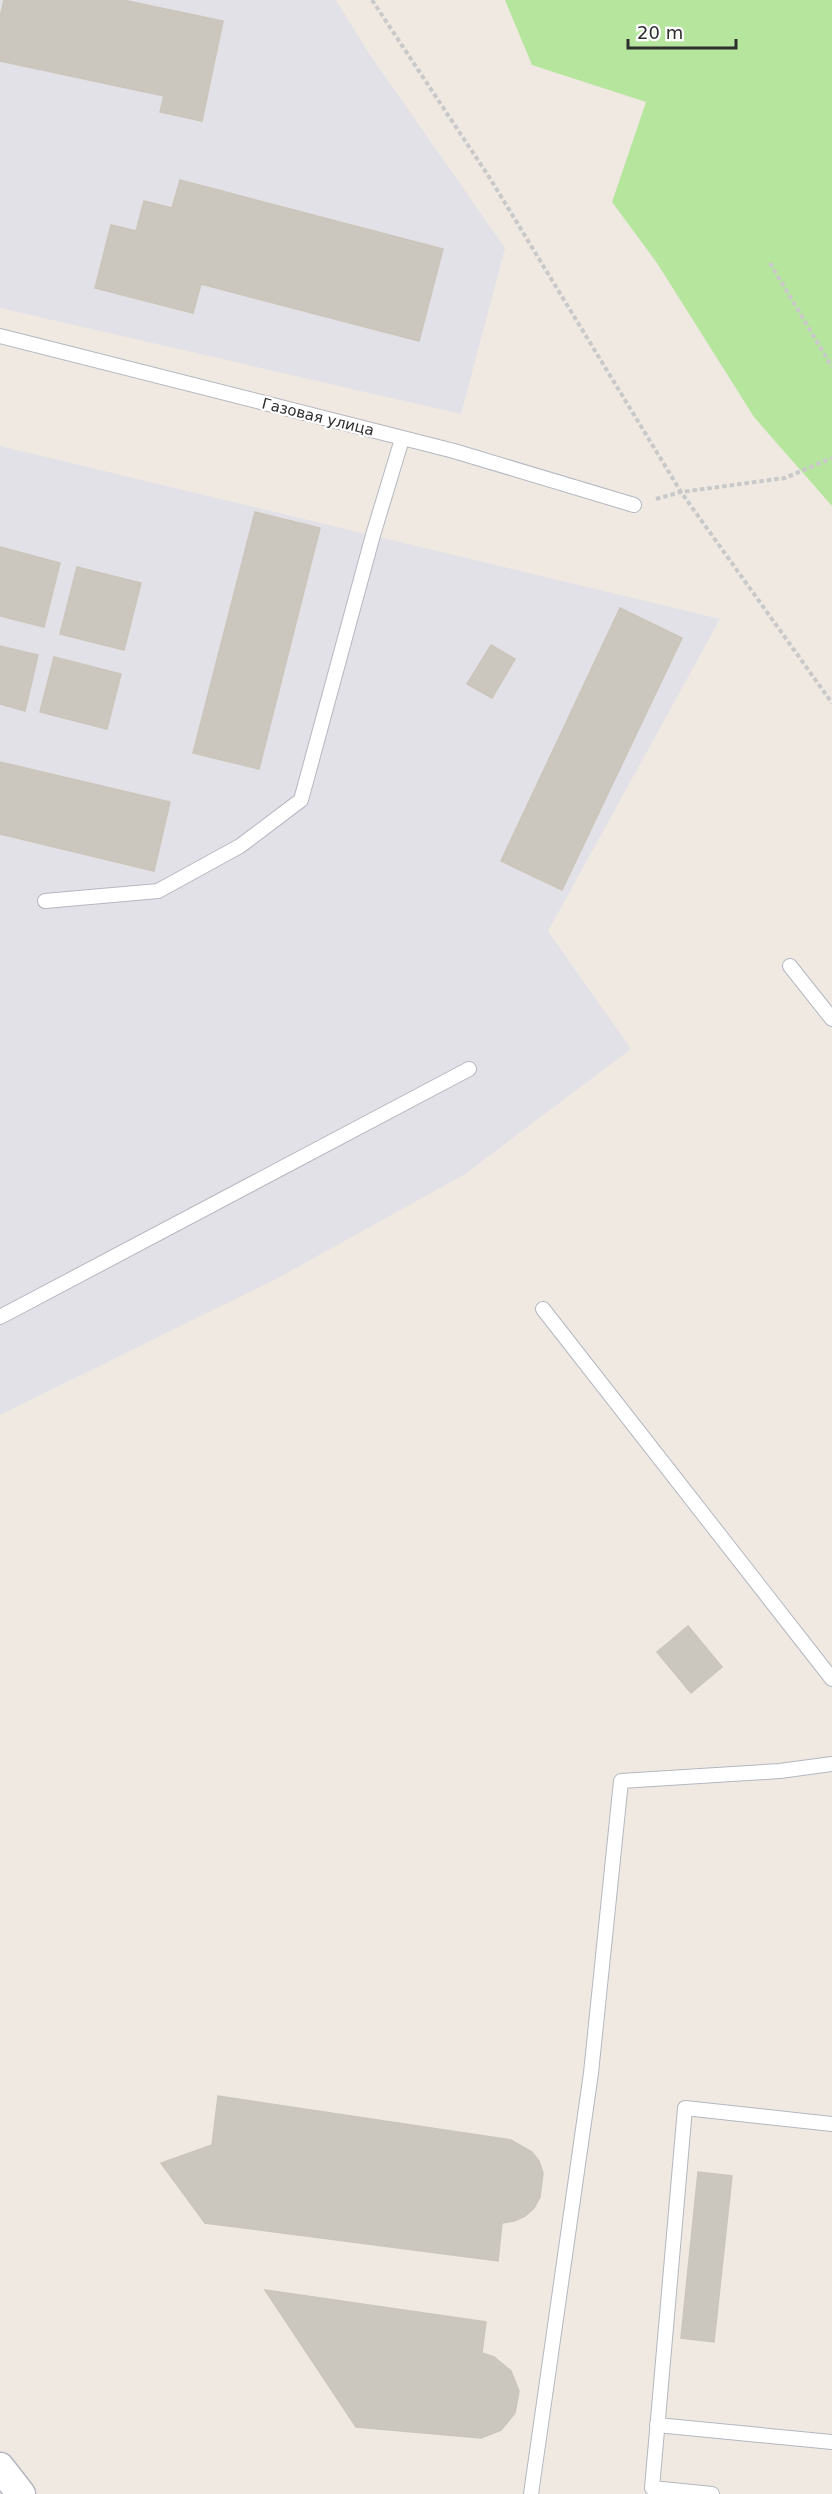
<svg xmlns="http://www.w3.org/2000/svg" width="832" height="2494" font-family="'DejaVu Sans',sans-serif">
  <rect width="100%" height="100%" fill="#efe9e1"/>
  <path fill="#e3e1e8" d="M0 0H336L368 52 505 248 461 414 0 308Z
    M0 446 720 619 548 931 631 1049 465 1174 276 1279 0 1415Z"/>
  <path fill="#b6e59e" d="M505 0H832V506L754 417 657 263 612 202 646 102 532 65Z"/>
  <path fill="#cbc7bf" stroke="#cbc5ba" stroke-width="1.5" d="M4 0H123L223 21 202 121 160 112 164 96 0 61V17Z
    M180 180 443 249 419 341 201 284 193 313 95 288 111 225 136 231 144 201 172 208Z
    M255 512 320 528 259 769 193 753Z
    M0 547 60 563 44 627 0 616Z
    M77 567 141 583 124 650 60 634Z
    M620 608 682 638 562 890 501 861Z
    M491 645 515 659 492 698 467 684Z
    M0 646 38 655 25 711 0 704Z
    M54 657 121 674 107 729 40 712Z
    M0 762 170 802 154 871 0 834Z
    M688 1626 722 1667 691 1693 657 1652Z
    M218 2096 511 2140 532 2152 539 2161 543 2173 540 2197 534 2208 525 2216 514 2221 502 2223 498 2261 205 2223 161 2163 212 2145Z
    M698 2172 732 2176 714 2342 681 2338Z
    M265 2290 486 2322 482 2353 494 2357 511 2371 519 2391 515 2413 501 2430 481 2438 356 2427Z"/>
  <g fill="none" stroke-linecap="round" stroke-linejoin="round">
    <defs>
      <path id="service" d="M0 336 454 451 634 505
        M45 901 158 891 240 846 301 800 373 535 402 439
        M790 966 832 1019
        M543 1309 832 1679
        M0 1317 469 1069
        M657 2425 832 2442
        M531 2494 591 2073 621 1781 780 1771 832 1764
        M712 2494 652 2488 685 2108 832 2124"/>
      <path id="minor" d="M0 2467 21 2494"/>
    </defs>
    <use href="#service" stroke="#b4b7c1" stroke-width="16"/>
    <use href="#minor" stroke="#b4b7c1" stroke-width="31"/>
    <path stroke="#c9c9c9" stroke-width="4" stroke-dasharray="4.5 3" stroke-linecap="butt" d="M372 0 491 180 681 492 832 703
      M770 263 832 367
      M656 499 681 492 785 478 832 458"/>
    <use href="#service" stroke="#fff" stroke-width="14"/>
    <use href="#minor" stroke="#fff" stroke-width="28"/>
  </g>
  <g text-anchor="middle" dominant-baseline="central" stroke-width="4.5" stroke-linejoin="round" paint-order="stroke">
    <g font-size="15" fill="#2e2e2e" stroke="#fff">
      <text transform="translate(318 417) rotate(14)">Газовая улица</text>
    </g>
  </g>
  <path d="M628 39v9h108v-9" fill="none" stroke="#2e2e2e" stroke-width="3"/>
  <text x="637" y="39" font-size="18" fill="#2e2e2e" stroke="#ffffff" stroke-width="4.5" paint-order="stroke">20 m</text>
</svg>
